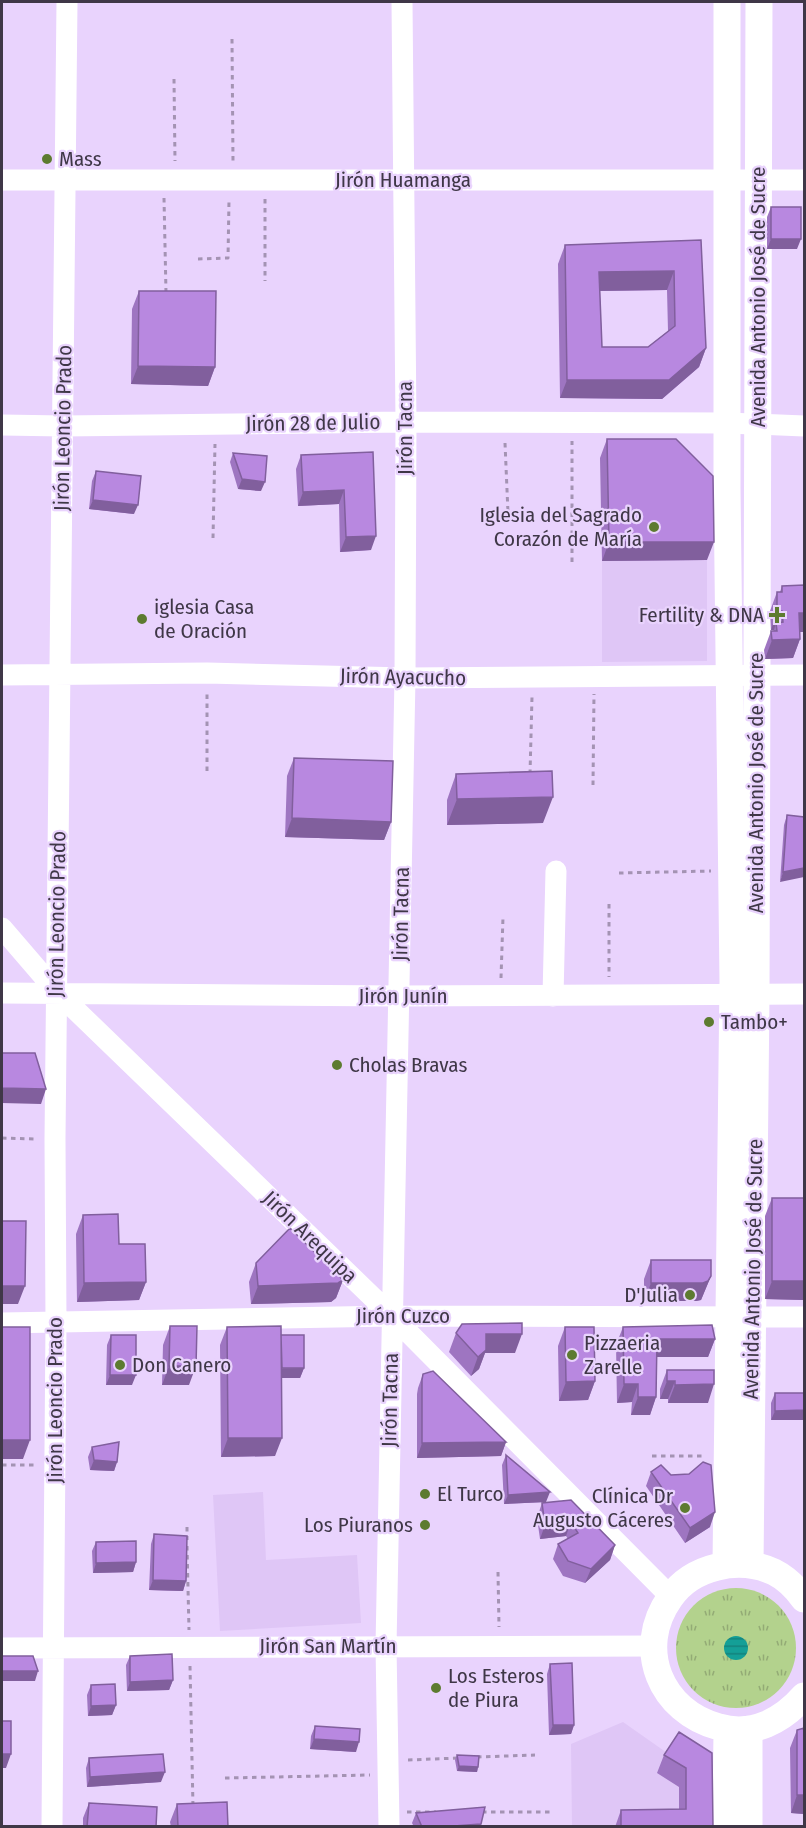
<svg xmlns="http://www.w3.org/2000/svg" width="806" height="1828" font-family="'Fira Sans Condensed',sans-serif">
  <defs>
    <pattern id="grass-tufts" width="24" height="20" patternUnits="userSpaceOnUse" patternTransform="scale(1.5)"><rect width="24" height="20" fill="#b3d28d"/><path d="M3 7l-1-3M5 7V3M7 7l1-3M15 17l-1-3M17 17v-4M19 17l1-3" fill="none" stroke="#93ab75"/></pattern>
    <pattern id="water-rules" width="6" height="5" patternUnits="userSpaceOnUse" patternTransform="scale(1.5)"><rect width="6" height="5" fill="#149f97"/><path d="M0 2.5h6" fill="none" stroke="#14827d"/></pattern>
  </defs>
  <rect width="100%" height="100%" fill="#e9d3fd"/>
  <path fill="#dfc6f6" d="M707 560V661L602 662V561Z
    M263 1492 266 1560 357 1555 361 1623 220 1631 213 1495Z
    M623 1722 690 1769 691 1826H572L571 1744Z"/>
  <path fill="url(#grass-tufts)" d="M676 1648a60 60 0 1 1 120 0a60 60 0 1 1-120 0Z"/>
  <path fill="url(#water-rules)" d="M724 1648a12 12 0 1 1 24 0a12 12 0 1 1-24 0Z"/>
  <g fill="none" stroke-linecap="round" stroke-linejoin="round">
    <path stroke="#a493b3" stroke-width="3" stroke-dasharray="4.5 4.5" stroke-linecap="butt" d="M232 39 233 161
      M174 79 175 161
      M164 198 166 293
      M265 199V281
      M198 259 228 258 229 200
      M505 443 508 513
      M213 538 215 444
      M572 562V441
      M207 771V692
      M530 774 532 697
      M593 785 594 694
      M619 873 711 871
      M609 904V977
      M501 978 503 917
      M2 1138 36 1139
      M652 1456H704
      M2 1465H36
      M187 1527V1540
      M187 1546 189 1630
      M498 1572 499 1627
      M190 1666 193 1807
      M477 1757 535 1755
      M408 1760 458 1758
      M225 1778 370 1775
      M407 1812H436
      M482 1812H552"/>
    <path stroke="#fff" stroke-width="21" d="M2 180H804
      M2 425 63 426 406 422 728 423 804 426
      M2 675 207 673 405 678 804 675
      M2 928 57 992 392 1316 671 1597
      M2 993 399 996 804 994
      M553 996 556 871
      M2 1323 392 1316 804 1317
      M2 1648 654 1646
      M52 1826 56 1323 55 1139 67 2
      M389 1826 386 1646 405 678 406 422 402 2"/>
    <path stroke="#fff" stroke-width="27" d="M726 1565 733 981 727 488V2
      M750 1565 756 995 759 2
      M804 1599C796 1588 786 1578 774 1572 739 1556 692 1566 670 1598 634 1649 661 1712 719 1727 753 1737 783 1720 804 1696
      M726 1826 727 1729
      M749 1826V1729"/>
  </g>
  <path fill="#9e75c1" fill-rule="evenodd" d="M771 207 797 249H767V217Z
    M701 240 706 348 699 367 662 399 560 398 558 264 565 245ZM667 290 668 331 648 347H602L600 291Z
    M139 291 215 367 208 386 131 384 132 309Z
    M607 439 707 560 602 561 600 458Z
    M373 452 371 550 340 552 339 504 298 506 296 469 301 455Z
    M233 453 261 491 238 489 230 462Z
    M96 471 134 514 89 509 92 481Z
    M782 586 800 632V639L793 658 765 659 764 650 771 631H773L774 630H771L770 611 777 592H780Z
    M294 758 391 822 384 840 285 837 287 776Z
    M456 774 543 823 447 825V800Z
    M787 815 804 817 780 882 784 825Z
    M772 1198H804V1300L765 1299V1216Z
    M83 1215 119 1244 146 1282 139 1300 77 1302 76 1234Z
    M651 1260 711 1276 701 1300 696 1301H644V1279Z
    M256 1263 343 1280 336 1298 331 1302 251 1304 249 1282Z
    M170 1326 189 1385H162L163 1345Z
    M227 1327 281 1335 304 1368 300 1378H282L275 1456 221 1457 220 1345Z
    M565 1327 595 1381 588 1400 559 1401 558 1346Z
    M623 1327 715 1339 708 1357H657L656 1397 650 1415H631L632 1402 617 1403 616 1345Z
    M456 1333 515 1353H485L479 1369 471 1376 449 1352Z
    M111 1335 132 1385H106L107 1345Z
    M667 1370 708 1403H668V1399H660V1389Z
    M423 1374 506 1442 501 1456 417 1458V1394L418 1388Z
    M775 1393H804L771 1420V1403Z
    M92 1447 117 1462 114 1471 90 1470 88 1457Z
    M506 1455 546 1502 504 1504 502 1465Z
    M651 1472 671 1475 710 1527 685 1543 646 1486Z
    M542 1503 615 1545 610 1560 585 1583 563 1576 553 1559 558 1544 568 1539 566 1536 540 1539 537 1518Z
    M154 1534 186 1581 183 1591 149 1590 151 1544Z
    M96 1542 136 1562 133 1572 93 1573 92 1551Z
    M130 1656 173 1680 169 1690 127 1691 126 1665Z
    M550 1664 574 1725 571 1734 549 1735 547 1674Z
    M91 1685 116 1705 112 1715 88 1716 87 1695Z
    M315 1726 356 1752 310 1749 311 1736Z
    M804 1728V1814L791 1813 790 1748 797 1730Z
    M679 1732 713 1827H615L621 1810 679 1809V1787L657 1773 664 1755Z
    M457 1755 478 1767 477 1772 457 1771 455 1760Z
    M89 1758 161 1782 87 1787 86 1768Z
    M89 1803 156 1827H83V1818Z
    M177 1804 228 1827H171L170 1822Z
    M485 1807 480 1827H414L412 1823 416 1813Z"/>
  <path fill="#815f9d" d="M771 239H801L797 249H767Z
    M674 271 667 290 593 291 599 272Z
    M706 348 699 367 662 399 560 398 567 380Z
    M138 366 215 367 208 386 131 384Z
    M242 479 265 482 261 491 238 489Z
    M344 490 339 504 298 506 303 492Z
    M93 500 138 505 134 514 89 509Z
    M376 536 371 550 340 552 346 537Z
    M609 542H714L707 560 602 561Z
    M777 611H782L777 627 776 623 774 630H771Z
    M799 613H804V632H792Z
    M800 639 793 658 765 659 772 640Z
    M553 797 543 823 447 825 457 799Z
    M292 818 391 822 384 840 285 837Z
    M804 868V877L780 882 783 872Z
    M2 1088 46 1089 41 1104 2 1103Z
    M711 1276 701 1300 696 1301H644L651 1283Z
    M343 1280 336 1298 331 1302 251 1304 258 1286Z
    M772 1281H804V1300L765 1299Z
    M146 1282 139 1300 77 1302 84 1283Z
    M2 1286H25L18 1304H2Z
    M486 1334H522L515 1353H485L479 1369 471 1376Z
    M657 1339H715L708 1357H650Z
    M169 1366H196L189 1385H162Z
    M304 1368 300 1378H275L278 1369Z
    M110 1375H136L132 1385H106Z
    M595 1381 588 1400 559 1401 566 1382Z
    M667 1381H675L668 1399H660Z
    M624 1384H638L632 1402 617 1403Z
    M714 1384 708 1403H668L675 1385Z
    M638 1397H656L650 1415H631Z
    M804 1410V1420H771L775 1411Z
    M228 1438H282L275 1456 221 1457Z
    M2 1440H30L23 1459H2Z
    M506 1442 501 1456 417 1458 422 1443Z
    M94 1460 117 1462 114 1471 90 1470Z
    M550 1492 546 1502 504 1504 508 1495Z
    M715 1512 710 1527 685 1543 690 1528Z
    M571 1522 566 1536 540 1539 545 1525Z
    M615 1545 610 1560 585 1583 591 1569Z
    M136 1562 133 1572 93 1573 96 1563Z
    M153 1580 186 1581 183 1591 149 1590Z
    M2 1671H38L35 1681H2Z
    M173 1680 169 1690 127 1691 130 1682Z
    M116 1705 112 1715 88 1716 91 1706Z
    M553 1725H574L571 1734 549 1735Z
    M314 1739 359 1742 356 1752 310 1749Z
    M2 1754H11L6 1768H2Z
    M459 1766 478 1767 477 1772 457 1771Z
    M165 1772 161 1782 87 1787 90 1777Z
    M797 1795H804V1814L791 1813Z
    M481 1824 480 1827H440Z"/>
  <path fill="#b888e0" stroke="#815f9d" stroke-width="1.5" fill-rule="evenodd" d="M771 207H801V239H771Z
    M701 240 706 348 669 380H567L565 245ZM674 271 675 326 648 347H602L599 272Z
    M139 291H216L215 367 138 366Z
    M607 439H676L713 476 714 542H609Z
    M373 452 376 536 346 537 344 490 303 492 301 455Z
    M233 453 267 456 265 482 242 479Z
    M96 471 141 476 138 505 93 500Z
    M804 585V613H799L800 639 772 640 771 631H777L776 623 783 622 782 611H777V592H782V586Z
    M294 758 393 761 391 822 292 818Z
    M552 771 553 797 457 799 456 774Z
    M787 815 804 817V868L783 872Z
    M2 1053H35L46 1089 2 1088Z
    M772 1198H804V1281H772Z
    M118 1214 119 1244H145L146 1282 84 1283 83 1215Z
    M2 1221H26L25 1286H2Z
    M290 1228 343 1280 338 1283 258 1286 256 1263Z
    M651 1260H711V1276L708 1281 703 1283H651Z
    M522 1323V1334H486V1350L478 1357 456 1333 462 1324Z
    M712 1325 715 1339H657L656 1397H638V1384H624L623 1327Z
    M170 1326H197L196 1366H169Z
    M281 1326 282 1438H228L227 1327Z
    M2 1327H30V1440H2Z
    M565 1327H594L595 1381 566 1382Z
    M111 1335H136V1375H110Z
    M281 1335H304V1368H282Z
    M667 1370H714V1384L675 1385V1381H667Z
    M433 1371 506 1442 422 1443V1380L423 1374Z
    M775 1393H804V1410L775 1411Z
    M119 1442 117 1462 94 1460 92 1447Z
    M506 1455 550 1492 508 1495Z
    M703 1462 711 1465 715 1512 690 1528 651 1472 661 1465 671 1475 689 1474Z
    M571 1500 615 1545 591 1569 568 1561 558 1544 578 1533 571 1522 545 1525 542 1503Z
    M154 1534 187 1536 186 1581 153 1580Z
    M136 1541V1562L96 1563V1542Z
    M172 1654 173 1680 130 1682V1656Z
    M2 1656H33L38 1671H2Z
    M572 1663 574 1725H553L550 1664Z
    M115 1684 116 1705 91 1706V1685Z
    M2 1721H11V1754H2Z
    M315 1726 360 1729 359 1742 314 1739Z
    M804 1728V1795H797V1730Z
    M679 1732 712 1753 713 1827H621V1810L686 1809V1768L664 1755Z
    M163 1754 165 1772 90 1777 89 1758Z
    M457 1755 479 1756 478 1767 459 1766Z
    M227 1802 228 1827H178L177 1804Z
    M89 1803 157 1807 156 1827H87Z
    M485 1807 481 1824 440 1827H422L416 1813Z"/>
  <g fill="#5d7b30" stroke="#e9d3fd" stroke-width="2">
    <circle cx="47" cy="159" r="6"/>
    <circle cx="654" cy="527" r="6"/>
    <path d="M774 606h6v6h6v6h-6v6h-6v-6h-6v-6h6z"/>
    <circle cx="142" cy="619" r="6"/>
    <circle cx="709" cy="1022" r="6"/>
    <circle cx="337" cy="1065" r="6"/>
    <circle cx="690" cy="1295" r="6"/>
    <circle cx="572" cy="1355" r="6"/>
    <circle cx="120" cy="1365" r="6"/>
    <circle cx="425" cy="1494" r="6"/>
    <circle cx="685" cy="1508" r="6"/>
    <circle cx="425" cy="1525" r="6"/>
    <circle cx="436" cy="1688" r="6"/>
  </g>
  <g text-anchor="middle" dominant-baseline="central" stroke-width="4.5" stroke-linejoin="round" paint-order="stroke">
    <g font-size="21" fill="#3f3747" stroke="#e9d3fd" text-anchor="start">
      <text x="59" y="159">Mass</text>
      <text x="642" y="515" text-anchor="end">Iglesia del Sagrado<tspan x="642" dy="24">Corazón de María</tspan></text>
      <text x="154" y="607">iglesia Casa<tspan x="154" dy="24">de Oración</tspan></text>
      <text x="764" y="615" text-anchor="end">Fertility &amp; DNA</text>
      <text x="721" y="1022">Tambo+</text>
      <text x="349" y="1065">Cholas Bravas</text>
      <text x="678" y="1295" text-anchor="end">D'Julia</text>
      <text x="584" y="1343">Pizzaeria<tspan x="584" dy="24">Zarelle</tspan></text>
      <text x="132" y="1365">Don Canero</text>
      <text x="437" y="1494">El Turco</text>
      <text x="673" y="1496" text-anchor="end">Clínica Dr<tspan x="673" dy="24">Augusto Cáceres</tspan></text>
      <text x="413" y="1525" text-anchor="end">Los Piuranos</text>
      <text x="448" y="1676">Los Esteros<tspan x="448" dy="24">de Piura</tspan></text>
    </g>
    <g font-size="21" fill="#3f3747" stroke="#e9d3fd">
      <text x="403" y="180">Jirón Huamanga</text>
      <text transform="translate(758 297) rotate(-90)">Avenida Antonio José de Sucre</text>
      <text transform="translate(313 423) rotate(-1)">Jirón 28 de Julio</text>
      <text transform="translate(63 428) rotate(-89)">Jirón Leoncio Prado</text>
      <text transform="translate(405 428) rotate(-90)">Jirón Tacna</text>
      <text transform="translate(403 677) rotate(1)">Jirón Ayacucho</text>
      <text transform="translate(756 783) rotate(-90)">Avenida Antonio José de Sucre</text>
      <text transform="translate(57 914) rotate(-89)">Jirón Leoncio Prado</text>
      <text transform="translate(401 914) rotate(-89)">Jirón Tacna</text>
      <text x="403" y="996">Jirón Junín</text>
      <text transform="translate(310 1237) rotate(44)">Jirón Arequipa</text>
      <text transform="translate(753 1269) rotate(-89)">Avenida Antonio José de Sucre</text>
      <text x="403" y="1316">Jirón Cuzco</text>
      <text transform="translate(55 1400) rotate(-90)">Jirón Leoncio Prado</text>
      <text transform="translate(390 1400) rotate(-89)">Jirón Tacna</text>
      <text x="328" y="1646">Jirón San Martín</text>
    </g>
  </g>
  <rect width="806" height="1828" fill="none" stroke="#3f3747" stroke-width="6"/>
</svg>
